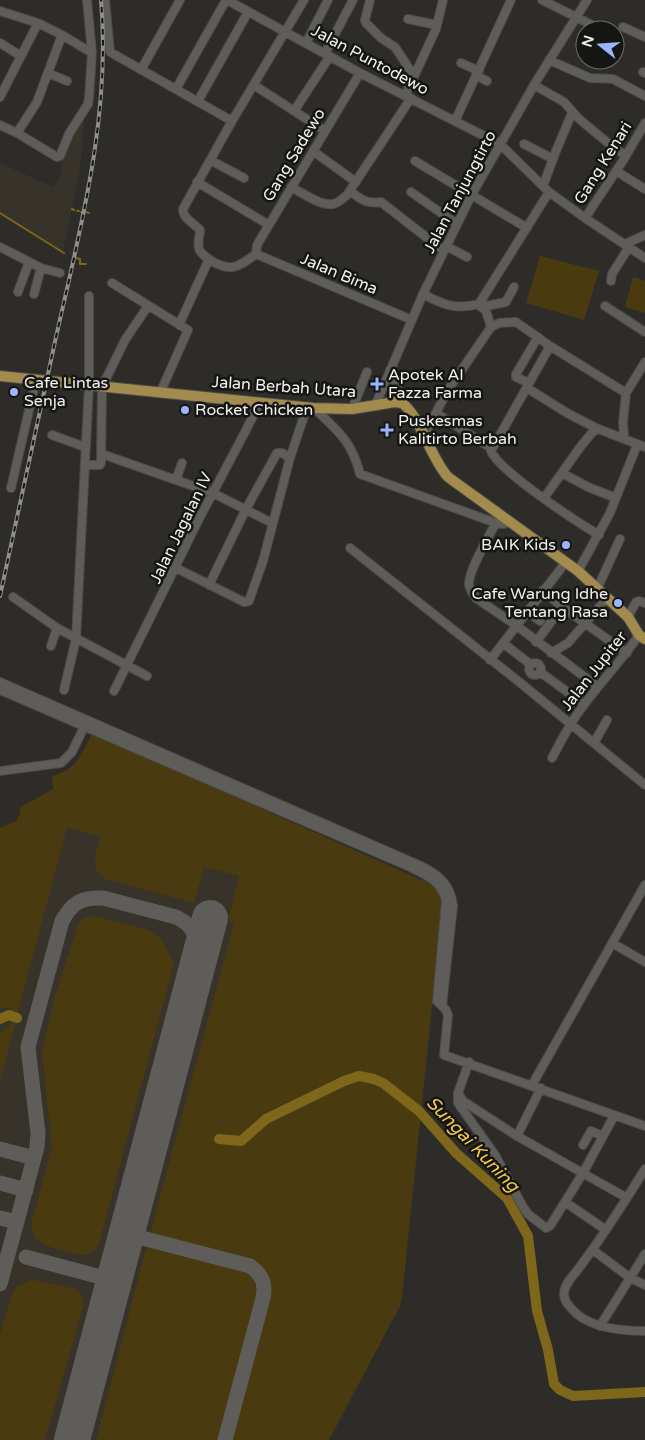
<svg xmlns="http://www.w3.org/2000/svg" width="645" height="1440" font-family="'Varela Round',sans-serif">
  <rect width="100%" height="100%" fill="#2e2c29"/>
  <path fill="#37332a" d="M85 112 80 169 63 251 0 212V163L53 187 60 177 63 155 70 137Z
    M80 757 201 781 426 882 434 887 439 894 437 966 402 1297 400 1306 329 1440H0V828L18 820 17 817 21 814 19 809 21 807 53 789 52 776 63 773 73 767Z"/>
  <path fill="#493a10" d="M540 256 599 271 584 320 526 303Z
    M633 277 645 281V313L625 307Z
    M92 733 426 882 434 887 439 894 442 904 402 1297 400 1306 329 1440H231L269 1294C268 1277 262 1266 245 1258L153 1233 151 1230 234 923 228 921 239 876 204 867 194 903 105 879C88 868 97 853 100 836L67 828 17 1016 11 1008H0V828L18 820 17 817 21 814 19 809 21 807 53 789 52 776C78 769 81 755 92 733Z
    M93 916 146 929 161 938 174 963 99 1244C96 1248 94 1253 88 1254 80 1257 42 1246 37 1240 32 1235 32 1228 32 1221L52 1146 42 1053 54 999 79 922 86 917Z
    M16 1020 0 1082V1033Z
    M149 1248 244 1271C253 1278 256 1282 256 1294L218 1440H96L146 1249Z
    M34 1280 76 1289 81 1295 84 1304 45 1440H0V1335L11 1297 16 1287 28 1281Z"/>
  <g fill="none" stroke-linecap="round" stroke-linejoin="round">
    <path stroke="#7e661a" stroke-width="2" d="M72 209 74 210
      M77 211H79
      M81 212H83
      M86 212 89 213
      M0 213 64 253
      M76 258 80 259V264H86"/>
    <path stroke="#7e661a" stroke-width="10" d="M0 1019 9 1015 17 1018
      M219 1139 241 1141 266 1119 344 1081 359 1076 374 1079 383 1083 419 1111 456 1153 507 1198 528 1236 537 1311 548 1350 554 1384 560 1390 573 1396 645 1392"/>
    <path stroke="#5e5d5a" stroke-width="15" d="M0 1149 34 1158
      M0 1183 26 1190
      M0 1218 17 1222
      M131 1219 133 1231 142 1238 250 1266C262 1275 266 1283 263 1298L225 1440
      M123 1247 131 1239 142 1238
      M26 1257 97 1276 108 1283 111 1294
      M97 1276C108 1276 112 1273 119 1265
      M0 1284 37 1147 38 1133 28 1047 62 921C72 903 81 897 103 898L176 917C196 926 201 945 198 965"/>
    <path stroke="#5e5d5a" stroke-width="36" d="M72 1440 210 918"/>
    <defs>
      <path id="minor" d="M105 0 110 52 232 121
        M227 0 360 73 500 144 549 192 585 218 645 258
        M370 0 365 20 366 23 381 38 395 47 414 76
        M542 0 602 30
        M0 11 38 23 62 35 92 53
        M408 19 437 25
        M623 27 645 37
        M0 43 21 56
        M306 43 328 0
        M325 53 353 0
        M549 60 590 78 613 79 645 96
        M461 63 479 71
        M141 70 180 0
        M643 72 645 73
        M48 73 67 81
        M477 76 487 81
        M254 85 325 131
        M534 85 564 102 578 118 608 143 626 156
        M176 89 226 0
        M405 96 436 29 443 0
        M0 97 38 23
        M198 101 248 12
        M294 111 330 56
        M455 121 511 0
        M0 125 17 133 57 157 60 156 69 134 88 104 89 97 92 53 87 0
        M17 133 37 102 62 35
        M524 144 553 159
        M313 151 356 182
        M210 160 244 178
        M415 161 527 228
        M616 171 645 189
        M197 182 269 225
        M543 186 556 151 572 113
        M291 187C303 193 320 206 333 204 339 203 343 198 347 195L411 98
        M350 191C362 200 366 204 381 202L444 251
        M411 192 457 224
        M585 218 624 159 645 123
        M625 244 645 235
        M446 246 467 257
        M0 247 41 268 60 273
        M256 254C238 267 231 273 210 260 206 257 201 254 199 249 197 242 200 236 200 230 194 223 183 219 183 209L232 121 304 0
        M256 254 257 245 360 73
        M256 254 412 320
        M611 281 612 274 629 247
        M112 283 188 330 161 391
        M18 292 29 262
        M34 294 41 268
        M423 294C444 305 455 310 479 304L486 311 491 327 499 323 516 322 550 346 626 393
        M479 304 549 192
        M605 306 645 332
        M481 307 506 302 514 287
        M179 325 209 259
        M550 346 491 451C500 472 577 522 599 535
        M390 370 402 398V403
        M529 383 516 377V374L538 337
        M527 388 567 413 596 428 645 447
        M375 406 423 294 471 196 534 85 587 0
        M316 408 317 411C339 432 352 442 360 474L496 523 504 524 511 522
        M352 409 367 372
        M436 413 491 448
        M52 435 85 447
        M423 437 448 390 491 327
        M624 438 623 422 626 393 645 362
        M102 454 213 493 272 523
        M85 465H100L101 463 102 387 125 340 148 306
        M562 473 588 487 616 498
        M176 480 182 463
        M11 488 36 380
        M544 498 581 446 596 428
        M496 523C489 536 468 571 469 585 470 590 473 594 476 598L517 626 598 687
        M350 548 523 685 645 785
        M176 568 244 602 249 601 263 561 290 458 307 407
        M578 571 610 513 637 445
        M209 585 246 509 277 453H282L290 458
        M597 589 620 539
        M543 590 562 607 627 653
        M13 597 57 628 147 676
        M527 611 540 621
        M628 617 636 602 639 601 645 603
        M536 642 562 607
        M503 643 530 664
        M51 646 57 628
        M551 653 568 643 607 598
        M490 660 566 562
        M529 669a6 6 0 1 1 12 0a6 6 0 1 1-12 0Z
        M540 672 584 704
        M0 682 421 866C439 875 451 885 453 906L442 1006
        M0 690 410 867C426 875 442 881 446 901L437 1001 446 1010 448 1015 444 1055 645 1126
        M64 690 76 639 89 385V296
        M114 691 199 519 245 432 257 408 258 402
        M594 743 607 720
        M552 758C562 739 571 721 584 705 602 680 623 659 639 635
        M0 771 61 763 72 752 87 721
        M612 943 645 962
        M469 1062 458 1093 463 1101 517 1136 627 1198
        M532 1085 645 885
        M458 1093V1103L495 1155 523 1207 528 1214 546 1228 550 1226 583 1173 614 1116
        M517 1136 541 1088
        M583 1145 591 1131 603 1136
        M645 1169C624 1203 603 1236 579 1268 574 1275 564 1284 564 1294 564 1299 567 1304 571 1308 587 1328 620 1331 645 1331
        M565 1202 606 1230
        M593 1250 629 1277 645 1285
        M600 1326 645 1254"/>
      <path id="major" d="M0 376 313 408 352 409 395 402 402 403C420 416 430 457 448 477L578 571 628 617 639 635 645 639"/>
    </defs>
    <use href="#minor" stroke="#4b4a47" stroke-width="10"/>
    <use href="#major" stroke="#4b4a47" stroke-width="12"/>
    <use href="#minor" stroke="#5f5d5a" stroke-width="8"/>
    <use href="#major" stroke="#a28b4c" stroke-width="10"/>
    <defs>
      <path id="rail" d="M0 596C19 510 37 423 56 337 81 226 111 114 101 0"/>
    </defs>
    <use href="#rail" stroke="#8f8e8b" stroke-width="4"/>
    <use href="#rail" stroke="#151513" stroke-width="2" stroke-dasharray="5.5" stroke-linecap="butt"/>
  </g>
  <g fill="#9cb4fd" stroke="#151513" stroke-width="2">
    <path d="M374.5 376.5h5v5h5v5h-5v5h-5v-5h-5v-5h5z"/>
    <circle cx="14" cy="392" r="5"/>
    <circle cx="185" cy="410" r="5"/>
    <path d="M384.5 422.5h5v5h5v5h-5v5h-5v-5h-5v-5h5z"/>
    <circle cx="566" cy="545" r="5"/>
    <circle cx="618" cy="603" r="5"/>
  </g>
  <g text-anchor="middle" dominant-baseline="central" stroke-width="5" stroke-linejoin="round" paint-order="stroke">
    <g font-size="16" fill="#f2f1ef" stroke="#151513">
      <text transform="translate(370 60) rotate(28)">Jalan Puntodewo</text>
      <text transform="translate(294 155) rotate(-59)">Gang Sadewo</text>
      <text transform="translate(603 163) rotate(-58)">Gang Kenari</text>
      <text transform="translate(460 192) rotate(-62)">Jalan Tanjungtirto</text>
      <text transform="translate(339 274) rotate(23)">Jalan Bima</text>
      <text transform="translate(284 387) rotate(4)">Jalan Berbah Utara</text>
      <text transform="translate(181 528) rotate(-64)">Jalan Jagalan IV</text>
      <text transform="translate(594 671) rotate(-52)">Jalan Jupiter</text>
    </g>
    <g font-size="16" fill="#f2f1ef" stroke="#151513" text-anchor="start">
      <text x="388" y="375">Apotek Al<tspan x="388" dy="18">Fazza Farma</tspan></text>
      <text x="24" y="383">Cafe Lintas<tspan x="24" dy="18">Senja</tspan></text>
      <text x="195" y="410">Rocket Chicken</text>
      <text x="398" y="421">Puskesmas<tspan x="398" dy="18">Kalitirto Berbah</tspan></text>
      <text x="556" y="545" text-anchor="end">BAIK Kids</text>
      <text x="608" y="594" text-anchor="end">Cafe Warung Idhe<tspan x="608" dy="18">Tentang Rasa</tspan></text>
    </g>
    <g font-size="18" font-style="italic" fill="#f8cc4c" stroke="#151513">
      <text transform="translate(473 1144) rotate(46)">Sungai Kuning</text>
    </g>
  </g>
  <g transform="translate(600 45) rotate(287)"><circle r="24" fill="#151513" stroke="#6d6d6b"/>
  <path d="M0-4L9 19L0 12L-9 19Z" fill="#9cb4fd"/>
  <text y="-8" font-size="14" font-weight="bold" text-anchor="middle" fill="#f2f1ef">N</text>
  </g>
</svg>
